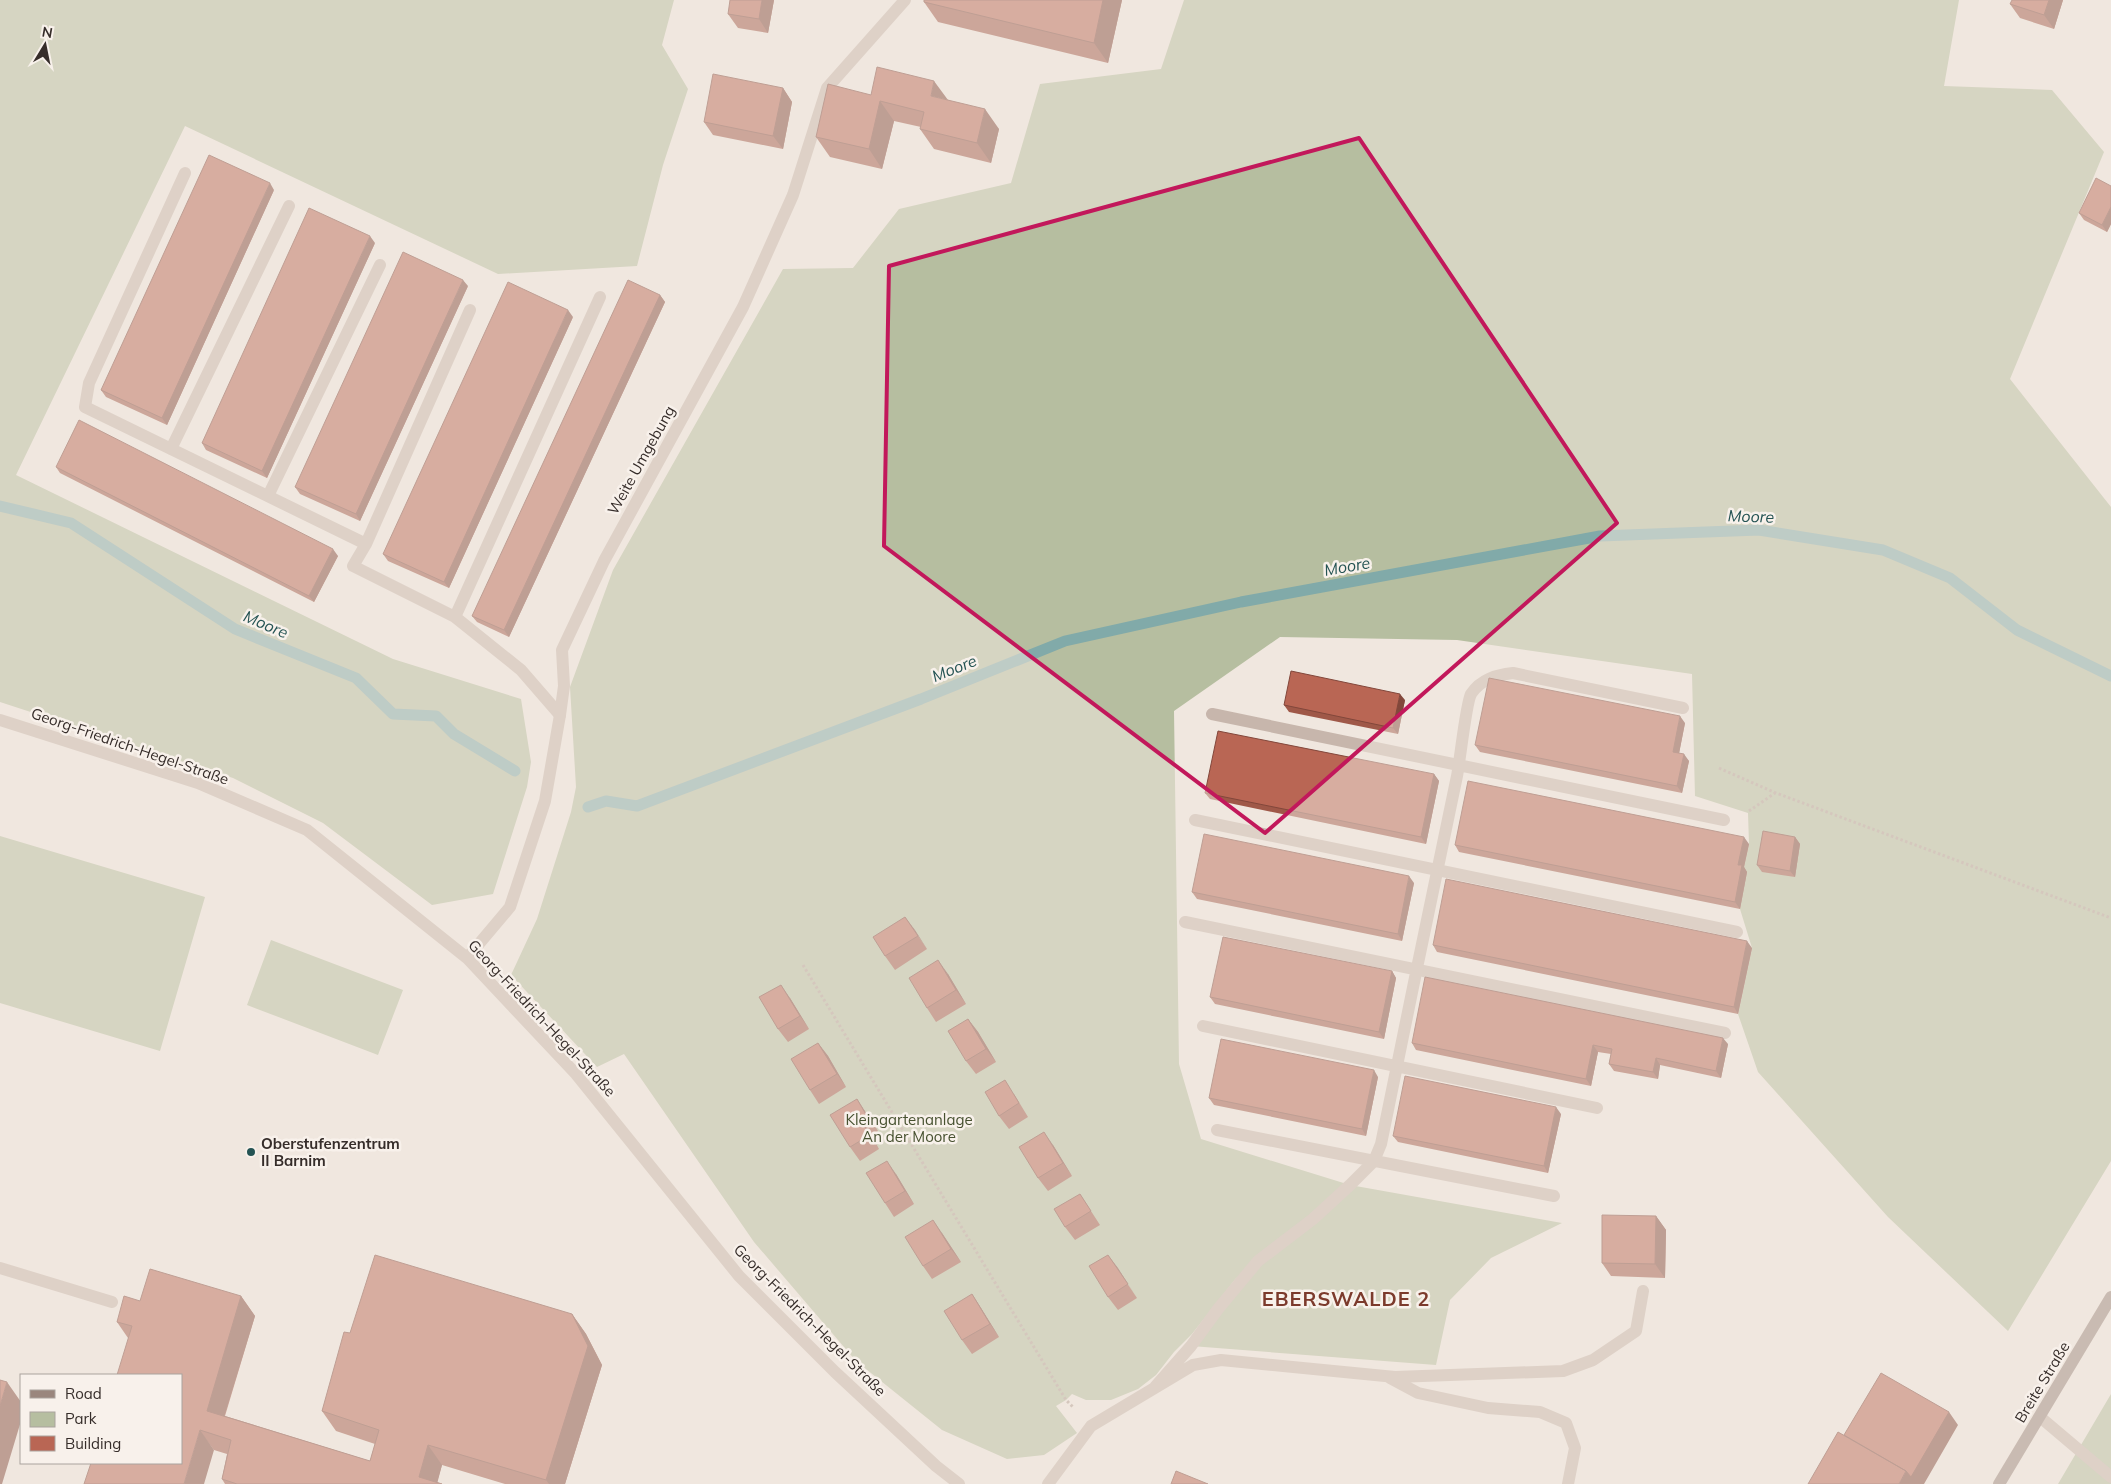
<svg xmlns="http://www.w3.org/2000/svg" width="2111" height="1484" font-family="Mulish,sans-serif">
  <rect width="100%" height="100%" fill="#f0e7df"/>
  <path fill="#b6bea0" d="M0 0H674L662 45 688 89 663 165 637 266 498 274 185 126 16 475 393 659 521 699 531 762 527 787 493 894 432 905 323 823 233 778 0 702Z
    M1184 0H1959L1944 86 2052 90 2104 152 2010 379 2111 507V1161L2008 1331 1888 1217 1758 1072 1738 1014 1752 948 1740 909 1743 871 1749 844 1748 813 1695 796 1692 674 1457 640 1280 637 1174 711 1179 1064 1201 1139 1350 1185 1562 1223 1491 1258 1450 1300 1436 1365 1191 1346 1237 1277 1192 1334 1174 1352 1156 1375 1138 1389 1111 1400H1086L1072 1394 1066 1400 1056 1406 1077 1433 1044 1455 1007 1459 942 1430 856 1361 754 1242 624 1054 597 1067 511 975 537 919 571 812 576 787 570 687 613 570 783 269 853 268 899 209 1011 183 1040 84 1161 69Z
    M0 836 205 897 160 1051 0 1003Z
    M271 940 403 990 378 1055 247 1005Z
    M2111 1394V1484H2058Z"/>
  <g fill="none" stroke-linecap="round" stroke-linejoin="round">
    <path stroke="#81aaa9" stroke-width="11" d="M0 506 71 523 235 629 356 678 393 714 436 716 454 734 515 771
      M588 807 606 801 637 806 921 699 1065 641 1241 602 1600 536 1759 530 1883 550 1950 578 2017 630 2111 676"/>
    <path stroke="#b3a196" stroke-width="3" stroke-dasharray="2.5 2.5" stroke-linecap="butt" d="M1719 768 1776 793 2111 918
      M1749 811 1775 793
      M803 965 1066 1400 1073 1407"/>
    <path stroke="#c7b6ac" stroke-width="12" d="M185 173 89 383 85 407 366 544 470 310
      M171 449 289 206
      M268 496 380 265
      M366 544 353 566 455 617 521 670 560 715
      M455 617 600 297
      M1212 714 1724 820
      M1195 820 1737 932
      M1185 922 1725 1033
      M1203 1026 1597 1108
      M1217 1130 1554 1196
      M0 1268 112 1302
      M1390 1378 1418 1393 1488 1408 1540 1412 1566 1423 1575 1448 1568 1484
      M1155 1387 1191 1346 1218 1309 1258 1261 1313 1219 1350 1185 1374 1161 1381 1144C1406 1021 1431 899 1457 776 1460 761 1466 703 1471 694 1481 679 1496 675 1513 673L1683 708
      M2040 1417 2111 1477
      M1048 1484 1091 1426 1193 1365 1221 1360 1395 1377 1563 1371 1593 1360 1636 1331 1643 1291"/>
    <path stroke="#c7b6ac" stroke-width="12" d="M0 720 198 783 307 830 467 958 576 1074 739 1276 835 1372 936 1466 959 1484
      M467 958 510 907 545 801 560 715 564 686 562 650 604 561 743 307 793 195 827 88 905 0"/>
    <path stroke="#9a867d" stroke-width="12" d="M1999 1484 2111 1297"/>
  </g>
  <path fill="#9f5848" d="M774 0 768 33 738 28 728 14Z
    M1122 0 1108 63 938 22 924 2Z
    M2063 0 2054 29 2020 18 2010 4Z
    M783 88 792 102 783 149 713 135 704 122Z
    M871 95 948 100 999 129 991 163 934 149 920 129 921 127 894 121 882 169 830 157 816 137Z
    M2111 186V224L2107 232 2084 220 2079 213Z
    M274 190 167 425 106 397 101 390Z
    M375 243 267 478 206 450 202 443Z
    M468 286 360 521 300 494 295 487Z
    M660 295 665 302 509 637 477 622 472 616Z
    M573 317 449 588 388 561 383 554Z
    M56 467 338 556 314 602 60 473Z
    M1405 700 1398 734 1289 712 1284 705Z
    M1685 723 1679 753 1689 761 1682 793 1480 752 1475 745Z
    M1434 774 1439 781 1426 844 1210 799 1205 793Z
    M1795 837 1800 844 1795 877 1762 872 1757 865Z
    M1749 844 1744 867 1747 872 1740 909 1459 852 1455 845Z
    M1414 883 1402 941 1197 899 1192 892Z
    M905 917 927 949 895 970 885 956Z
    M1433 945 1752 948 1738 1014 1437 952Z
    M1392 971 1396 978 1384 1039 1215 1004 1210 997Z
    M948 974 966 1004 936 1022 927 1008Z
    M790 998 809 1029 788 1042 778 1029Z
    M968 1019 978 1032 996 1062 976 1074 966 1061Z
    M818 1043 828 1056 846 1087 819 1104 810 1090Z
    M1412 1043 1728 1044 1721 1078 1660 1065 1658 1079 1614 1071 1609 1064 1611 1054 1598 1052 1591 1086 1416 1050Z
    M1378 1077 1366 1136 1214 1105 1209 1098Z
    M1014 1094 1028 1117 1009 1129 999 1116Z
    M857 1099 878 1131 871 1135 879 1149 860 1161 850 1147Z
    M1561 1114 1548 1173 1398 1142 1393 1136Z
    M1053 1145 1072 1176 1048 1191 1038 1178Z
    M896 1174 914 1204 894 1217 885 1203Z
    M1080 1194 1100 1225 1075 1240 1065 1227Z
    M1656 1216 1666 1230 1665 1278 1611 1276 1602 1263Z
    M942 1233 961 1262 932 1279 923 1266Z
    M1108 1255 1137 1298 1118 1310 1108 1297Z
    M972 1294 981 1308 999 1337 972 1354 962 1340Z
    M241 1296 255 1316 225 1416 370 1461 375 1444 336 1431 322 1411 350 1333 572 1314 586 1334 602 1365 565 1484H505L442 1465 437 1482 442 1484H225L222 1479 227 1454 214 1450 128 1338 117 1322 140 1301Z"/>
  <path fill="#82473b" d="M762 0H774L768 33 759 19Z
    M1103 0H1122L1108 63 1094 43Z
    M2049 0H2063L2054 29 2044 15Z
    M934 81 948 100 931 96Z
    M783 88 792 102 783 149 773 136Z
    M880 101 894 121 882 169 869 149Z
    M985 109 999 129 991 163 977 143Z
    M270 183 274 190 167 425 162 418Z
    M2111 207V224L2107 232 2102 225Z
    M370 236 375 243 267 478 262 471Z
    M463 280 468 286 360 521 356 514Z
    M660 295 665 302 509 637 504 630Z
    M568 310 573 317 449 588 444 582Z
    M333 549 338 556 314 602 309 596Z
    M1400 694 1405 700 1398 734 1393 728Z
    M1680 716 1685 723 1678 759 1673 752Z
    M1684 754 1689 761 1682 793 1677 786Z
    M1434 774 1439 781 1426 844 1421 837Z
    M1744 837 1749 844 1744 867 1747 872 1740 909 1735 902 1738 865Z
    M1795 837 1800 844 1795 877 1790 871Z
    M1409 876 1414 883 1402 941 1398 934Z
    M905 917 915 930 927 949 918 936Z
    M1747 941 1752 948 1738 1014 1734 1007Z
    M938 960 948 974 966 1004 956 990Z
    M1392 971 1396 978 1384 1039 1379 1032Z
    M781 985 790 998 809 1029 800 1016Z
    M968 1019 978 1032 996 1062 986 1049Z
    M1723 1038 1728 1044 1721 1078 1716 1071Z
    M818 1043 828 1056 846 1087 837 1074Z
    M1593 1045 1598 1052 1591 1086 1586 1079Z
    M1656 1058 1660 1065 1658 1079 1653 1072Z
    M1374 1070 1378 1077 1366 1136 1362 1129Z
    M857 1099 866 1113 878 1131 868 1118Z
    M1556 1107 1561 1114 1548 1173 1544 1166Z
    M862 1122 871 1135 879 1149 870 1135Z
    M1044 1132 1053 1145 1072 1176 1063 1163Z
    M887 1161 896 1174 914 1204 905 1191Z
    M1656 1216 1666 1230 1665 1278 1655 1264Z
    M933 1220 942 1233 961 1262 951 1249Z
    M1108 1255 1118 1268 1137 1298 1128 1284Z
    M972 1294 981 1308 999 1337 990 1324Z
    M241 1296 255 1316 220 1430 207 1411Z
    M572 1314 586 1334 602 1365 565 1484H549L546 1480Z
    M7 1382 21 1402V1421L2 1484H0V1406Z
    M1949 1412 1958 1425 1924 1484H1899L1906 1471Z
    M200 1430 214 1450 204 1484H184Z
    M428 1445 442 1465 437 1484 419 1477Z"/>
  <path fill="#b96654" stroke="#82473b" d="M730 0H762L759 19 728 14Z
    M924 0H1103L1094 43 924 2Z
    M2012 0H2049L2044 15 2010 4Z
    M877 67 934 81 931 96 985 109 977 143 920 129 924 112 880 101 869 149 816 137 828 84 871 95Z
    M713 74 783 88 773 136 704 122Z
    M209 155 270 183 162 418 101 390Z
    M2096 178 2111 186V207L2102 225 2079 213Z
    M309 208 370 236 262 471 202 443Z
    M403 252 463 280 356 514 295 487Z
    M628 280 660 295 504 630 472 616Z
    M508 282 568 310 444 582 383 554Z
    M79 420 333 549 309 596 56 467Z
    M1291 671 1400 694 1393 728 1284 705Z
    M1489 678 1680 716 1673 752 1684 754 1677 786 1475 745Z
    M1218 731 1434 774 1421 837 1205 793Z
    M1468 781 1744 837 1738 865H1742L1735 902 1455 845Z
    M1763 831 1795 837 1790 871 1757 865Z
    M1204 834 1409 876 1398 934 1192 892Z
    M1446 879 1747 941 1734 1007 1433 945Z
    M905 917 918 936 885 956 873 937Z
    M1223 937 1392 971 1379 1032 1210 997Z
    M938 960 956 990 927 1008 909 978Z
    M1425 977 1723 1038 1716 1071 1656 1058 1653 1072 1609 1064 1612 1049 1593 1045 1586 1079 1412 1043Z
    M781 985 800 1016 778 1029 759 997Z
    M968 1019 986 1049 966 1061 948 1031Z
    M1221 1039 1374 1070 1362 1129 1209 1098Z
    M818 1043 837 1074 810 1090 791 1059Z
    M1405 1076 1556 1107 1544 1166 1393 1136Z
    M1005 1080 1019 1103 999 1116 985 1092Z
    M857 1099 868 1118 862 1122 870 1135 850 1147 830 1115Z
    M1044 1132 1063 1163 1038 1178 1019 1147Z
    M887 1161 905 1191 885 1203 866 1173Z
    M1080 1194 1091 1211 1065 1227 1054 1209Z
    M1602 1215 1656 1216 1655 1264 1602 1263Z
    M933 1220 951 1249 923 1266 905 1237Z
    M375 1255 572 1314 588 1346 546 1480 428 1445 419 1477 442 1484H237L222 1479 231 1440 200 1430 184 1484H84L91 1463H181V1375H117L132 1326 117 1322 124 1296 140 1301 150 1269 241 1296 207 1411 370 1461 379 1430 322 1411 344 1332 350 1333Z
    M1108 1255 1128 1284 1108 1297 1089 1266Z
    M972 1294 990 1324 962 1340 944 1311Z
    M1881 1373 1949 1412 1911 1477 1906 1471 1844 1435Z
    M0 1380 7 1382 0 1406Z
    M1838 1432 1906 1471 1899 1484H1808Z
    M1176 1471 1208 1484H1171Z"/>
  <path d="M0 0H2111V1484H0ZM1359 138 1617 523 1265 833 884 546 889 266Z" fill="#f0e7df" fill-opacity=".55" fill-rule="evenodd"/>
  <path fill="none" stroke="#c2185b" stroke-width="4" stroke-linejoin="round" d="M1359 138 1617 523 1265 833 884 546 889 266Z"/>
  <circle fill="#245353" stroke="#f8f1eb" stroke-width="2" cx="251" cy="1152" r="5"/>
  <g text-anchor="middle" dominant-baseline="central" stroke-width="5" stroke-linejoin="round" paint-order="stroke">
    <g font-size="15" fill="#362d2a" stroke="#f8f1eb">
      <text transform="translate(641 460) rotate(-61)">Weite Umgebung</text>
      <text transform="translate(130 746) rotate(19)">Georg-Friedrich-Hegel-Straße</text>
      <text transform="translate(542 1018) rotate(47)">Georg-Friedrich-Hegel-Straße</text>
      <text transform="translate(810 1320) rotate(45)">Georg-Friedrich-Hegel-Straße</text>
      <text transform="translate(2042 1382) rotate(-59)">Breite Straße</text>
    </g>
    <g font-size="15" fill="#475130" stroke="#f8f1eb">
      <text x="909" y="1119">Kleingartenanlage<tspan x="909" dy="17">An der Moore</tspan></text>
    </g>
    <g font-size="15" font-weight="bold" fill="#362d2a" stroke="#f8f1eb" text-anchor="start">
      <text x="261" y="1143">Oberstufenzentrum<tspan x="261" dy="17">II Barnim</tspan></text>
    </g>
    <g font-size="16" font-style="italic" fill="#245353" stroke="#f8f1eb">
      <text transform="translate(1751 516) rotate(2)">Moore</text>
      <text transform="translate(1347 566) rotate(-10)">Moore</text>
      <text transform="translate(266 624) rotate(23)">Moore</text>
      <text transform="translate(954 668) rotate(-22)">Moore</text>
    </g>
    <g font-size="20" font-weight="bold" letter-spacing="1" fill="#7c3a2c" stroke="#f8f1eb">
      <text x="1346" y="1298">EBERSWALDE 2</text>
    </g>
  </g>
  <rect x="20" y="1374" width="162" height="90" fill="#f8f1eb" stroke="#aaa39e"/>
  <rect x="30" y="1390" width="25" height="8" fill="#9a867d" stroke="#aaa39e"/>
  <text x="65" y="1399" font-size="15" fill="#362d2a">Road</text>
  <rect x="30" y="1412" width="25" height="15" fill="#b6bea0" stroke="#aaa39e"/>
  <text x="65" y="1424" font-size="15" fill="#362d2a">Park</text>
  <rect x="30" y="1436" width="25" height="15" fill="#b96654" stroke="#aaa39e"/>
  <text x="65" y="1449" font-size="15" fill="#362d2a">Building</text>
  <g transform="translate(45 45) rotate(10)" stroke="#f8f1eb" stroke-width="4" paint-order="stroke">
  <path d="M0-4L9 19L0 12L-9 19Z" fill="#362d2a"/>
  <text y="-8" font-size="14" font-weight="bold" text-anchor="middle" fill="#362d2a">N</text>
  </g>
</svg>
